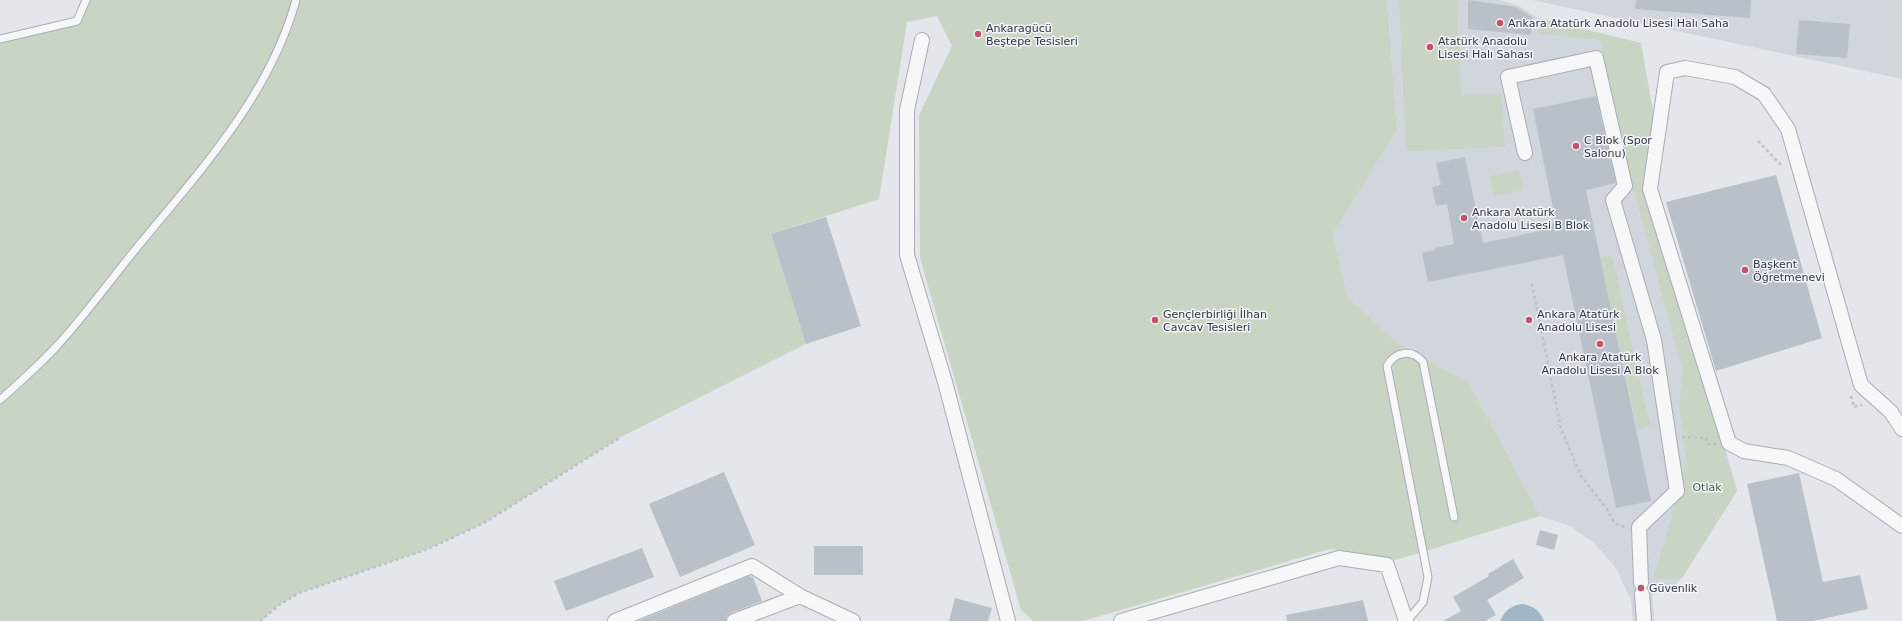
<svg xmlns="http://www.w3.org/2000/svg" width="1902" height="621" font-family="'DejaVu Sans',sans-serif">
  <rect width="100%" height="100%" fill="#e3e6ea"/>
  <path fill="#d1d6dc" d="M1387 0H1498L1517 5 1538 18 1641 43 1643 188 1719 425 1737 491 1682 578 1671 588 1652 592 1654 621H1633L1631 600 1616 568 1594 543 1570 526 1540 516 1469 383 1397 343 1348 298 1331 234 1397 130Z
    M1532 0H1902V79Z"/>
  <path fill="#cad4c4" d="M86 0H1387L1397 130 1332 234 1348 298 1397 343 1469 383 1540 516 1396 560 1330 549 1083 621H1033L1021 610 920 258 919 115 952 46 937 16 907 22 879 199 771 234 806 344 621 437 484 523 428 549 299 593 279 605 260 621H0V39L77 21Z
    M1399 0H1457L1461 95 1501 94 1505 147 1406 151Z
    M1538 18 1641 43 1655 122 1643 188 1737 491 1682 578 1652 580 1662 552 1686 461 1679 405 1683 373 1630 175 1600 40 1538 34Z
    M1519 170 1523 190 1494 196 1490 176Z
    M1612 255 1650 426 1637 429 1600 258Z"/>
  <path fill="#a0b7c8" d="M1523 604C1534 606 1540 611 1544 621H1500C1505 610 1512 605 1523 604Z"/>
  <path fill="#bac0c7" d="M1468 0 1516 7 1532 17 1531 35 1468 29Z
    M1636 0H1751L1750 18 1635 9Z
    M1799 20 1850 24 1847 58 1796 54Z
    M1596 96 1616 183 1586 190 1651 501 1616 508 1563 255 1428 282 1422 253 1435 250V248L1454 244 1447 204 1436 206 1432 187 1441 185 1436 163 1465 157 1483 243 1540 231 1539 226 1556 223 1533 109Z
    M1776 175 1822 338 1716 371 1666 202Z
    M826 217 861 326 806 344 771 234Z
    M724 472 755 545 680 577 649 504Z
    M1799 473 1823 582 1860 575 1868 609 1813 621H1777L1747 484Z
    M1540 530 1558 535 1554 550 1536 545Z
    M814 546H863V575H814Z
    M642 548 654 577 566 611 554 581Z
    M1513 559 1524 578 1487 600 1496 615 1485 621H1443L1461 611 1453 597 1489 576 1488 574Z
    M749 576 753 577 762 601 731 613 727 616 726 621H638Z
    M955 598 992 608 988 621H949Z
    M1363 600 1368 621H1287L1286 615Z"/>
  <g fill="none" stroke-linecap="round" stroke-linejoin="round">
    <defs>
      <path id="service" d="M0 39 77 21 86 0
        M0 400C19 383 38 366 55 348 85 316 111 279 139 245 200 171 270 95 296 0
        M1407 621 1423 602 1428 577 1387 366C1395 351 1412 349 1423 362L1454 517"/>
      <path id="minor" d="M922 40 907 110V255L945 382 1008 621
        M1525 153 1508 77 1596 58 1625 186 1613 200 1654 340 1677 491 1639 527 1641 583
        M1902 429 1891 412 1861 385 1788 129 1764 94 1735 77 1685 68 1667 72 1650 189 1729 443 1744 451 1788 458 1836 479 1902 526
        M1642 594 1644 621
        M615 621 752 566 800 596 853 621
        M734 621 800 596
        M1121 621 1339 558 1387 565 1406 621"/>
    </defs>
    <use href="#service" stroke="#a8adb4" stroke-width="9"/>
    <use href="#minor" stroke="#a8adb4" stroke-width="16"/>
    <path stroke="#bdc1c5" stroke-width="2.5" stroke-dasharray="3 3" stroke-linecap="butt" d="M1758 141 1783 167
      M1532 284 1561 429 1581 476 1607 509 1612 519 1617 524 1625 527
      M1851 396 1854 407 1862 405
      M1682 437 1706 438 1708 444H1716
      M260 621 279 605 299 593 428 549 484 523 621 437"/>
    <use href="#service" stroke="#f5f7f9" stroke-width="7"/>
    <use href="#minor" stroke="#f5f7f9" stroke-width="14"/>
  </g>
  <g fill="#c7506c" stroke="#f3f5f8" stroke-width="1.5">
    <circle cx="1500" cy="23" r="4"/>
    <circle cx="978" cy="34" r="4"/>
    <circle cx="1430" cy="47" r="4"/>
    <circle cx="1576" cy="146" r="4"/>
    <circle cx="1464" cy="218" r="4"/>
    <circle cx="1745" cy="270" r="4"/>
    <circle cx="1155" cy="320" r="4"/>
    <circle cx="1529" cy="320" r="4"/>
    <circle cx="1600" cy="344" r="4"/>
    <circle cx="1641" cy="588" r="4"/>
  </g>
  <g text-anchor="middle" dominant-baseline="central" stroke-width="3" stroke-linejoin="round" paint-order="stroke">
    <g font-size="11" fill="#2c3541" stroke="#f3f5f8" text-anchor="start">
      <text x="1508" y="23">Ankara Atatürk Anadolu Lisesi Halı Saha</text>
      <text x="986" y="28">Ankaragücü<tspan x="986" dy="13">Beştepe Tesisleri</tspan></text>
      <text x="1438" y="41">Atatürk Anadolu<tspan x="1438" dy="13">Lisesi Halı Sahası</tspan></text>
      <text x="1584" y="140">C Blok (Spor<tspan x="1584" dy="13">Salonu)</tspan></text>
      <text x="1472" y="212">Ankara Atatürk<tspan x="1472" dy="13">Anadolu Lisesi B Blok</tspan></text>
      <text x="1753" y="264">Başkent<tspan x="1753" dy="13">Öğretmenevi</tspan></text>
      <text x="1163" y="314">Gençlerbirliği İlhan<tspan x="1163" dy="13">Cavcav Tesisleri</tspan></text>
      <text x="1537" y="314">Ankara Atatürk<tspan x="1537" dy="13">Anadolu Lisesi</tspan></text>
      <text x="1600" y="357" text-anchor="middle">Ankara Atatürk<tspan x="1600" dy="13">Anadolu Lisesi A Blok</tspan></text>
      <text x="1649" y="588">Güvenlik</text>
    </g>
    <g font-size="11" fill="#435c3a" stroke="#f3f5f8">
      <text x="1707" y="487">Otlak</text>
    </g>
  </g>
</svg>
